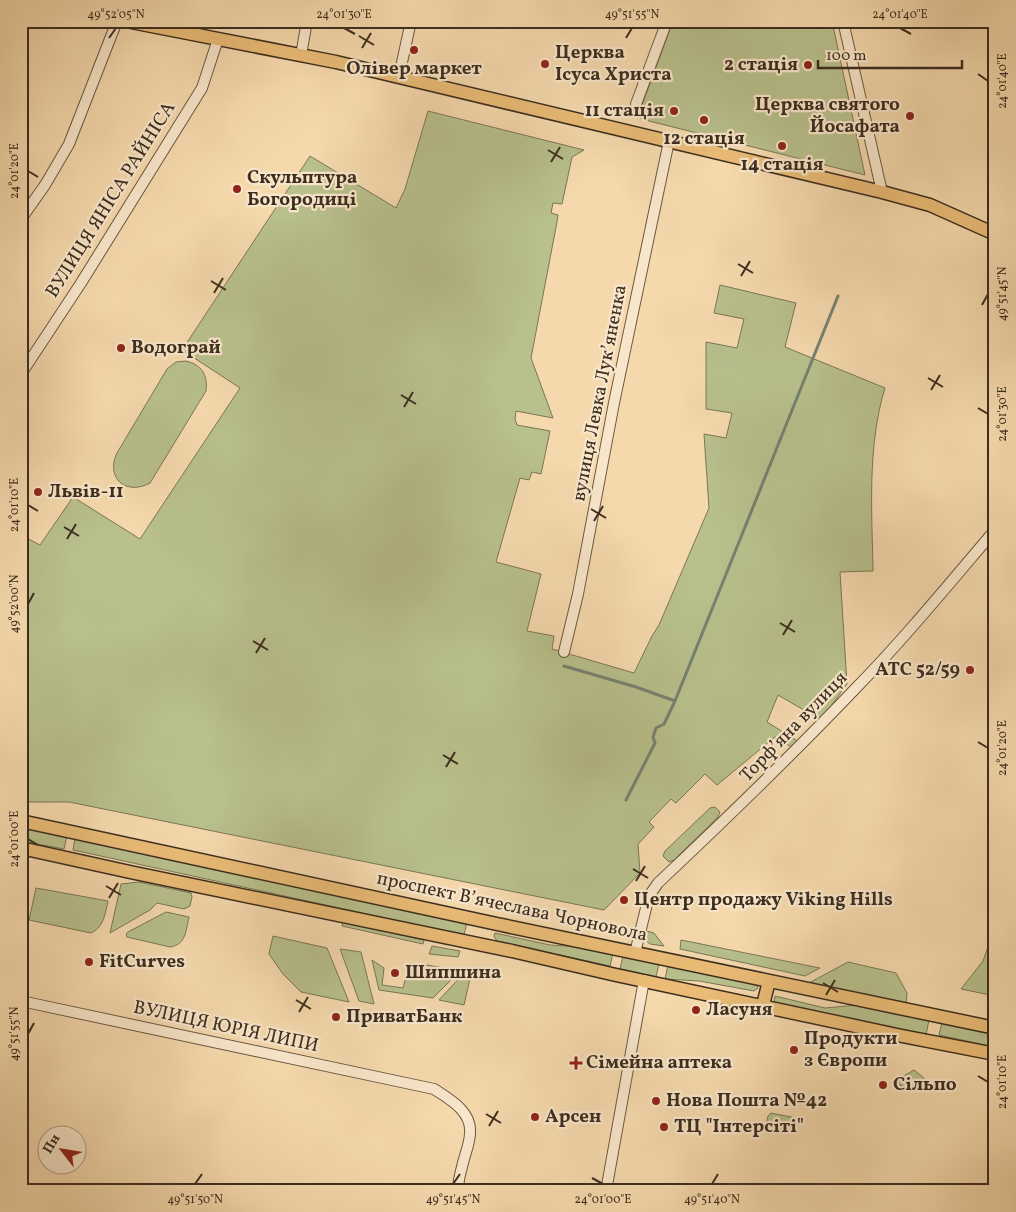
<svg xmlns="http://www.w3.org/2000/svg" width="1016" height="1212" font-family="Vollkorn,serif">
  <rect width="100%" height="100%" fill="#f5d9ad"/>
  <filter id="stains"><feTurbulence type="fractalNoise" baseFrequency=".004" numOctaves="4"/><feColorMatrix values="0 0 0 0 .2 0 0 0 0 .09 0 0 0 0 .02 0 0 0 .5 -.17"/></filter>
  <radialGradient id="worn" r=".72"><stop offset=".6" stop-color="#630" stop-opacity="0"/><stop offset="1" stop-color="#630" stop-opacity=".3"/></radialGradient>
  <path fill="#b8c08c" stroke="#7a7656" d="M673 21H832L865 175 649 121 632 115 638 116Z
    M428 111 584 150 572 157 562 204 553 203 551 213 558 215 557 222 531 358 553 418 516 411 515 419 517 425 550 431 541 474 532 472 529 480 520 478 496 562 541 574 527 631 554 636 552 649 634 673 652 636 659 625 709 508 704 434 726 438 732 413 706 409V342L737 348 744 319 714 313 720 285 796 303 785 347 885 388C867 447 872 511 873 571L840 572 847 684 821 720 778 695 767 722 799 742 793 748 775 737 717 785 705 774 676 803 671 799 649 822 654 827 638 844 640 873 604 910 69 802H21V535L40 545 73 497 140 539 240 388 182 350 310 156 396 208 405 189Z
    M186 361C202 365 208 375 206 391L150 483C126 496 105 478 117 453L167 369 176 362Z
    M715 807 720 812 718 817 674 860 669 862 663 856 665 851 710 808Z
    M21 827 67 836 64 849 21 841Z
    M75 838 467 922 464 935 73 850Z
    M139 882 191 893 192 897 190 906 184 909 157 903 150 910 110 933 121 884Z
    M36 888 108 901C105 914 104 927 91 933L29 920Z
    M166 912 189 917C186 930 186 945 170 947L127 937 126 934 128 932Z
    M343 922 424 940 423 944 342 926Z
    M995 927V996L961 989 983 961Z
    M643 930 654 933 664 946 650 944 644 939Z
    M495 933 550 945 583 947 613 953 610 966 497 941 494 936Z
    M273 936 327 948 349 1002 301 992 283 974 269 954Z
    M681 940 820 968 805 976 680 949Z
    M432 946 460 951 458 957 429 954Z
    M340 949 361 952 374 1004 359 1001Z
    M623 956 659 964 656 977 620 969Z
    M372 960 384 968 382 985 403 988 407 973 415 972 427 965 460 971 433 998 379 990Z
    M848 962 896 973 907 993 906 1005 807 984Z
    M668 965 756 984 758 988 754 991 699 981 665 979Z
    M464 973 471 974 464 1005 439 1000Z
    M775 996 825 1008 857 1005 929 1020 926 1035 774 1003Z
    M942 1023 995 1035V1047L939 1035Z
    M914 1070 924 1078 921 1090 899 1085 897 1080Z
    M771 1113 796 1118 787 1129 766 1125 768 1116Z"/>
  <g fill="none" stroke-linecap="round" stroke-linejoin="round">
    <path stroke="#768270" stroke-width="3" d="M564 666 636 687 675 701 838 296
      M626 800 655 743 653 737 656 728 664 724 675 701"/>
    <defs>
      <path id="minor" d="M843 21 882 192
        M301 55 307 21
        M399 76 411 21
        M636 104 667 21
        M21 219 45 185 69 144 117 21
        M21 374 81 283 202 88 218 39
        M564 652 578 594 614 403 669 141
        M635 953 649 896 658 883C725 820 791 756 855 689 904 639 949 584 995 530
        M21 1001 434 1089C449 1099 472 1111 470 1133 470 1144 464 1156 462 1167 460 1175 457 1183 459 1191
        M606 1191 644 980"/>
      <path id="major" d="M126 21 336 62 882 192 930 205 995 234
        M21 821 497 924 995 1028
        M21 848 130 872 512 951 616 975 902 1036 995 1054
        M763 1005 769 981"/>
    </defs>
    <use href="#minor" stroke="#6a5842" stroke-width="12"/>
    <use href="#major" stroke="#3c2d1f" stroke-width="15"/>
    <use href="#minor" stroke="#f8e6ca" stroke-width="10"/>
    <use href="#major" stroke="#eabc76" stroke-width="12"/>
  </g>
  <path fill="none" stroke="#3c2d1f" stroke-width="2" d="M344 28 355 34M900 28 911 34M359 36 374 45M109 38 116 28M626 38 632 28M362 48 371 33M978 74 988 81M548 150 563 159M551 162 560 147M28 171 38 177M738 264 753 273M741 276 750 261M211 281 226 290M214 293 223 278M982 305 988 294M928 378 943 387M931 390 940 375M401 395 416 404M404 407 413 392M978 408 988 414M28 505 38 511M591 509 606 518M594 521 603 506M64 527 79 536M67 539 76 524M28 604 34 593M780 623 795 632M783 635 792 620M253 641 268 650M256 653 265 638M978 742 988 748M443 755 458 764M446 767 455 752M28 839 38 845M633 869 648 878M636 881 645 866M106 886 121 895M109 898 118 883M823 983 838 992M826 995 835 980M296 1000 311 1009M299 1012 308 997M28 1034 34 1023M978 1076 988 1082M486 1114 501 1123M489 1126 498 1111M592 1178 603 1184M195 1184 202 1174M453 1184 460 1174M712 1184 718 1174"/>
  <g fill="#8f2418" stroke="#f8e6ca" stroke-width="2">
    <circle cx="414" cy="50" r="5"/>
    <circle cx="545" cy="64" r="5"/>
    <circle cx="808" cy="65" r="5"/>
    <circle cx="674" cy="111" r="5"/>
    <circle cx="910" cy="116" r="5"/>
    <circle cx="704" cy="120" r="5"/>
    <circle cx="782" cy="146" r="5"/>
    <circle cx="237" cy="189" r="5"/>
    <circle cx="121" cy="348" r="5"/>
    <circle cx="38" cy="492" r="5"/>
    <circle cx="970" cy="670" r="5"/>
    <circle cx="624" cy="900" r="5"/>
    <circle cx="89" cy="962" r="5"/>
    <circle cx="395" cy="973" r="5"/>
    <circle cx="696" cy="1010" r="5"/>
    <circle cx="336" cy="1017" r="5"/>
    <circle cx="794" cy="1050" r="5"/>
    <path d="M573.5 1055.5h5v5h5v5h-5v5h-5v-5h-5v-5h5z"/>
    <circle cx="883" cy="1085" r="5"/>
    <circle cx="656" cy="1101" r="5"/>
    <circle cx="535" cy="1117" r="5"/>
    <circle cx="664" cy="1127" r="5"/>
  </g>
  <g text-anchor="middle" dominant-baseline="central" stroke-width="4.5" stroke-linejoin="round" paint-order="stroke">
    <g font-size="19" font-weight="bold" fill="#3c2d1f" stroke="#f8e6ca" text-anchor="start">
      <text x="555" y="53">Церква<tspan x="555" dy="22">Ісуса Христа</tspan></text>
      <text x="798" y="65" text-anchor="end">2 стація</text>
      <text x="414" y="69" text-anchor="middle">Олівер маркет</text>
      <text x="900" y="105" text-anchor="end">Церква святого<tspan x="900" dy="22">Йосафата</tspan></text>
      <text x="664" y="111" text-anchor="end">11 стація</text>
      <text x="704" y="139" text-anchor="middle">12 стація</text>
      <text x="782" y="165" text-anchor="middle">14 стація</text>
      <text x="247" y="178">Скульптура<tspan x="247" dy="22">Богородиці</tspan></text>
      <text x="131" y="348">Водограй</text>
      <text x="48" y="492">Львів-11</text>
      <text x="960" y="670" text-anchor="end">АТС 52/59</text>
      <text x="634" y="900">Центр продажу Viking Hills</text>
      <text x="99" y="962">FitCurves</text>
      <text x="405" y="973">Шипшина</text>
      <text x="706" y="1010">Ласуня</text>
      <text x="346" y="1017">ПриватБанк</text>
      <text x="804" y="1039">Продукти<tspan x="804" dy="22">з Європи</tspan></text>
      <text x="586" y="1063">Сімейна аптека</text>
      <text x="893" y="1085">Сільпо</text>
      <text x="666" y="1101">Нова Пошта №42</text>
      <text x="545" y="1117">Арсен</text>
      <text x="674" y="1127">ТЦ "Інтерсіті"</text>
    </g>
    <g font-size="19" fill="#3c2d1f" stroke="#f8e6ca">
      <text transform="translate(111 200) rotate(-58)">ВУЛИЦЯ ЯНІСА РАЙНІСА</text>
      <text transform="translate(600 393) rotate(-79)">вулиця Левка Лукʼяненка</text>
      <text transform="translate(794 727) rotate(-46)">Торфʼяна вулиця</text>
      <text transform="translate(512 907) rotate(12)">проспект Вʼячеслава Чорновола</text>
      <text transform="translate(226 1027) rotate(12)">ВУЛИЦЯ ЮРІЯ ЛИПИ</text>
    </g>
  </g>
  <rect width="1016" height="1212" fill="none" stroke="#f5d9ad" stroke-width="55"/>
  <g transform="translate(62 1150) rotate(301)"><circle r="24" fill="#f8e6ca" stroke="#ad9c86"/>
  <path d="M0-4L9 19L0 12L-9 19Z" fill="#8f2418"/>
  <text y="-8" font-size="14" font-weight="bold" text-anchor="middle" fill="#3c2d1f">Пн</text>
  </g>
  <path d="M818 60v8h144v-8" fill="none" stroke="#3c2d1f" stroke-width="2.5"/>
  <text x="826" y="60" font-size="15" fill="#3c2d1f" stroke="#f8e6ca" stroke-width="4" paint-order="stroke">100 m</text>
  <rect x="28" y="28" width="960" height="1156" fill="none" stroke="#3c2d1f" stroke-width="2"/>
  <g font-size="12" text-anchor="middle" fill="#3c2d1f">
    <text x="116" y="18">49°52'05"N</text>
    <text x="344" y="18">24°01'30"E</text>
    <text x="632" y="18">49°51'55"N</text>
    <text x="900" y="18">24°01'40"E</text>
    <text transform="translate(1002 81) rotate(-90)" y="4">24°01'40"E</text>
    <text transform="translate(14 171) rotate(-90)" y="4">24°01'20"E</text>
    <text transform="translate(1002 294) rotate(-90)" y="4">49°51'45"N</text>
    <text transform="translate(1002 414) rotate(-90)" y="4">24°01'30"E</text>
    <text transform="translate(14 505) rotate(-90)" y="4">24°01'10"E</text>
    <text transform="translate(14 604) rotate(-90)" y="4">49°52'00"N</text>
    <text transform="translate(1002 748) rotate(-90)" y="4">24°01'20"E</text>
    <text transform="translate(14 839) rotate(-90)" y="4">24°01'00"E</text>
    <text transform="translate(14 1034) rotate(-90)" y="4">49°51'55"N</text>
    <text transform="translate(1002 1082) rotate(-90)" y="4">24°01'10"E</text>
    <text x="195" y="1203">49°51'50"N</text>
    <text x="453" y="1203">49°51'45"N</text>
    <text x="603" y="1203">24°01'00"E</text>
    <text x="712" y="1203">49°51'40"N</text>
  </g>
  <rect width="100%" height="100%" filter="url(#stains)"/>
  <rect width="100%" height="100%" fill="url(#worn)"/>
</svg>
